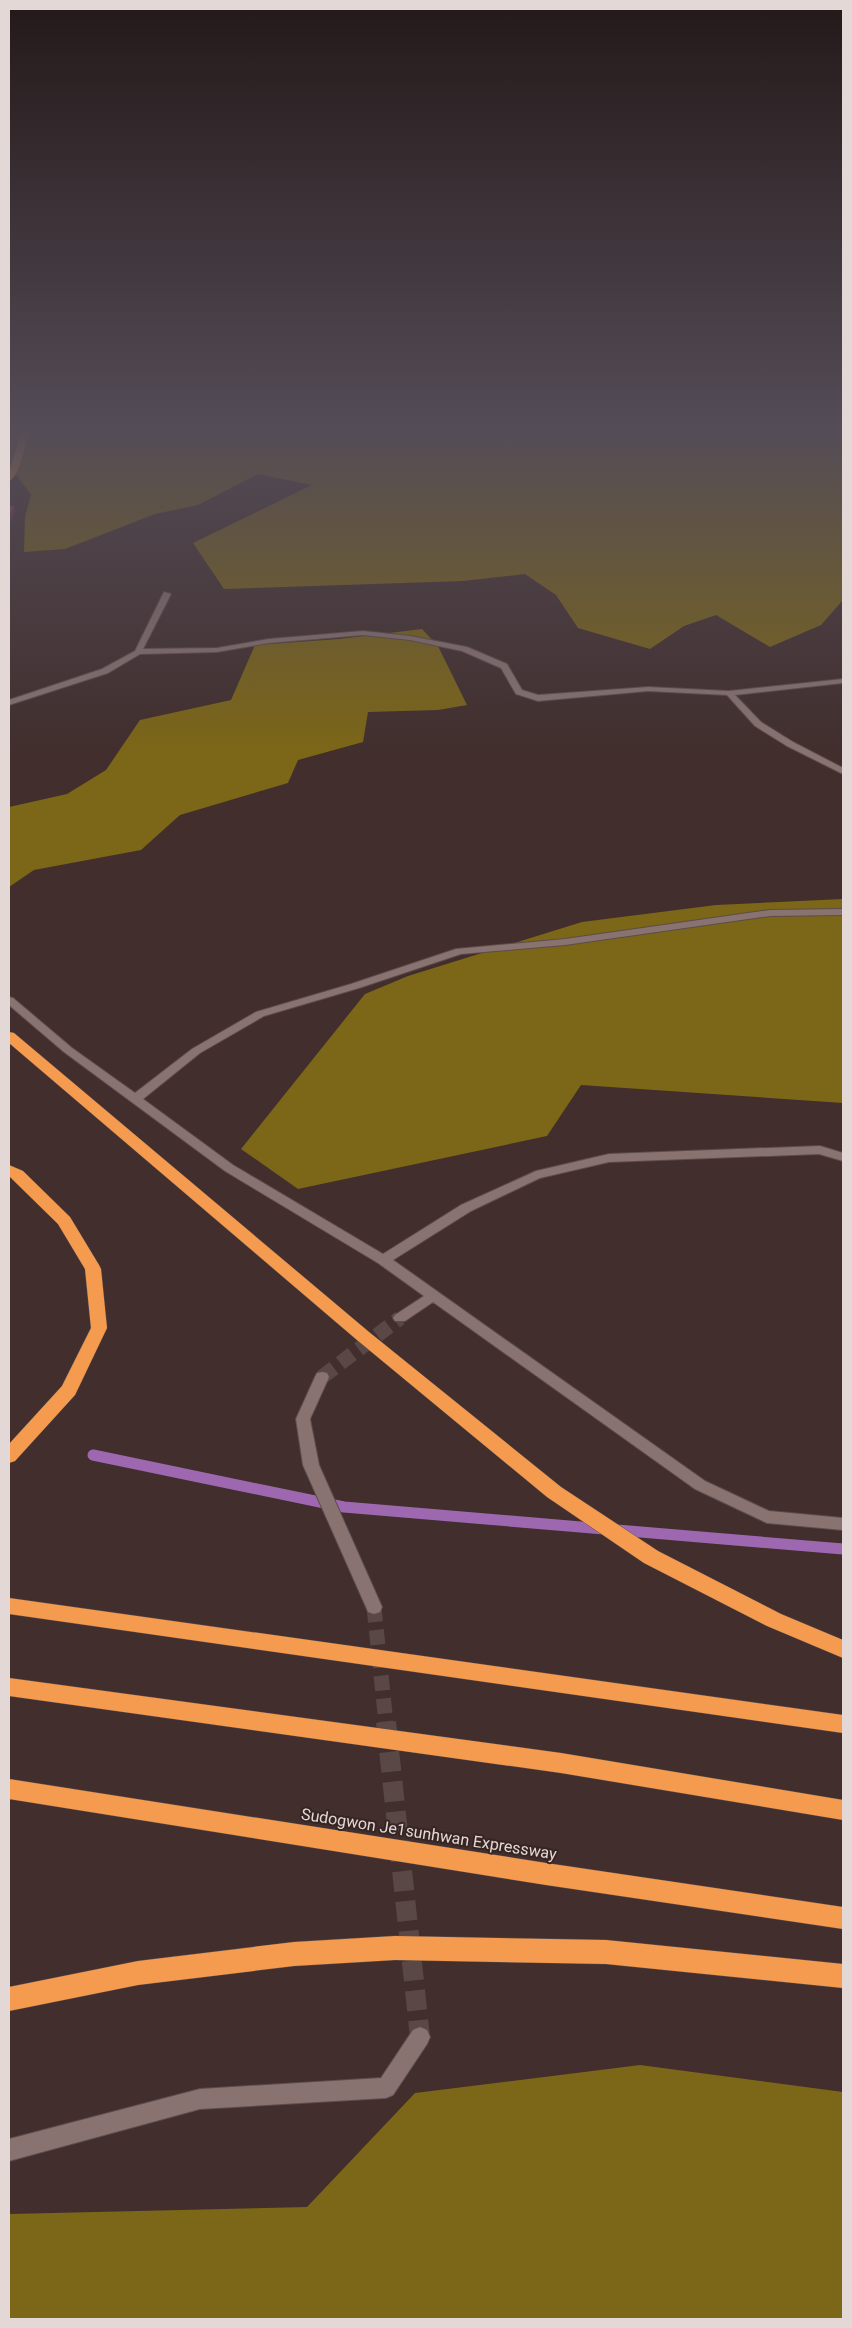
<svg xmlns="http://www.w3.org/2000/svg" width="852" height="2328" font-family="Roboto,sans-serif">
  <rect width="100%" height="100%" fill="#412e2d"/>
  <path fill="#7c6617" d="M9 428H843V600L821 625 770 647 716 615 684 626 650 649 578 628 556 595 525 574 463 581 224 589 193 543 312 485 258 474 198 505 155 514 65 549 24 552 25 516 31 495 9 465Z
    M422 629 438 646 467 705 438 710 368 712 363 742 298 760 288 783 180 815 141 850 34 870 9 887V807L67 794 106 770 140 720 231 700 255 645 339 639Z
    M843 899V1103L581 1085 547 1136 298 1189 241 1149 365 994 408 976 582 922 716 905Z
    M640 2065 843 2092V2319H9V2214L307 2207 415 2093Z"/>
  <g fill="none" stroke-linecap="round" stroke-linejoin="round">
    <path stroke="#9e68b1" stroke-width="11" d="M93 1455 344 1507 604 1529
      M617 1530 843 1549"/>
    <path stroke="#594846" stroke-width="15" stroke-dasharray="15 8" stroke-linecap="butt" d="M322 1377 400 1318
      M374 1607 386 1723"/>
    <path stroke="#594846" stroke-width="20" stroke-dasharray="20 10" stroke-linecap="butt" d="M386 1722 420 2037"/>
    <defs>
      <path id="minor" d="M164 592 171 594 143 649 217 648 269 639 363 631 410 636 467 647 507 664 522 690 538 695 648 687 729 691 843 679V683L735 695 761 722 793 742 843 768V774L787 746 755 726 727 695 648 691 538 701 516 694 501 668 462 651 410 640 363 635 269 643 217 652 140 654 108 673 9 705V700L102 669 135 651Z
        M843 909V915L770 916 565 945 461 954 359 988 264 1016 200 1053 143 1099 233 1165 383 1254 461 1205 536 1171 609 1154 820 1146 843 1153V1161L819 1154 609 1162 540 1178 471 1211 393 1260 705 1481 769 1511 843 1518V1530L767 1523 695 1489 433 1302 405 1321H395L393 1318 395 1315 424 1296 378 1263 225 1171 64 1052 9 1005V997L13 998 72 1048 135 1093 192 1049 256 1012 351 984 456 949 565 939 770 910Z
        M322 1372 327 1373 329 1377 310 1419 319 1465 382 1607 380 1612 374 1614 368 1612 366 1607 303 1465 296 1419 315 1377 317 1373Z
        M420 2027 427 2030 430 2037 427 2044 393 2095 386 2098 200 2109 9 2161V2139L200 2089 381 2078 413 2030Z"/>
      <path id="highway" d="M23 428H30C27 440 20 476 9 481V471Z
        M9 1032 14 1033 369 1332 561 1487 658 1551 781 1614 843 1640V1658L767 1626 644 1563 547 1497 357 1340 9 1043Z
        M9 1165 23 1171 70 1217 99 1265 101 1269 107 1328 75 1395 15 1461 9 1463V1444L62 1386 91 1328 85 1269 58 1224 9 1176Z
        M9 1598 843 1715V1733L9 1614Z
        M9 1678 561 1753 843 1800V1820L561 1773 9 1696Z
        M9 1779 546 1863 843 1907V1929L546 1885 9 1799Z
        M395 1936 606 1940 843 1964V1988L606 1964 395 1960 294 1966 138 1985 9 2011V1987L138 1961 294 1942Z"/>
    </defs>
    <use href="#minor" stroke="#5c4c4b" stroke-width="2"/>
    <use href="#highway" stroke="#5c4c4b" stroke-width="1"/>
    <use href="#minor" fill="#897371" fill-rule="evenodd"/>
    <use href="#highway" fill="#f59b4f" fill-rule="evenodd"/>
  </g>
  <path fill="#6c3250" d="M14 506 15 512 9 526V518Z"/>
  <path fill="#9b4872" stroke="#6c3250" d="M9 506H14L9 518Z"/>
  <linearGradient id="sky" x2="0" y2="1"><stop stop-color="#241919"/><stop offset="0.57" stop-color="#544c57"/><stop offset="1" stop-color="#544c57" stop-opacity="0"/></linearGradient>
  <rect width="852" height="754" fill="url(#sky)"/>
  <g text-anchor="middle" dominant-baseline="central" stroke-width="4" stroke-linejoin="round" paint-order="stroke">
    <g font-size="16" fill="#e4d8d6" stroke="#362523">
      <text transform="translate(429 1834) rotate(9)">Sudogwon Je1sunhwan Expressway</text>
    </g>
  </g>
  <rect width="852" height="2328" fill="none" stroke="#e4d8d6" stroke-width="20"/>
</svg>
